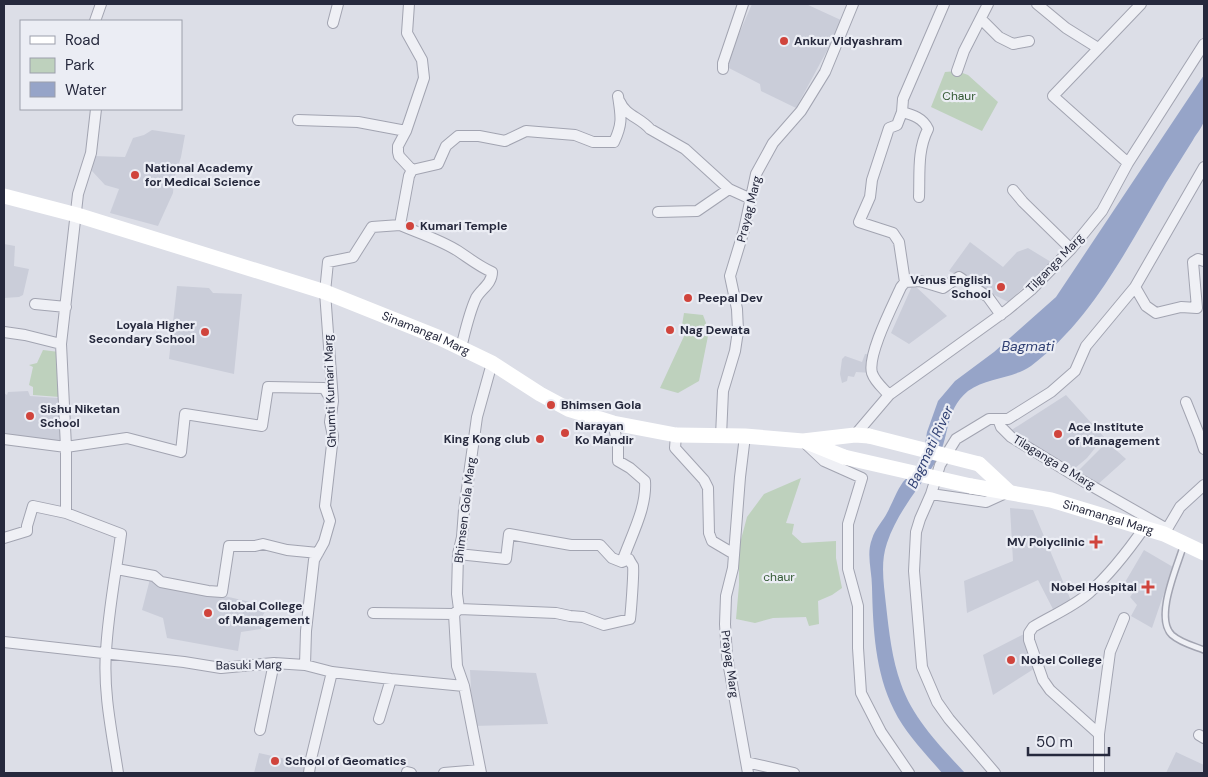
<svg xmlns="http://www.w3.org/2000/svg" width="1208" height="777" font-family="'DM Sans',sans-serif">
  <rect width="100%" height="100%" fill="#dcdee7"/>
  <path fill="#cacdd9" d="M752 4H806L843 21 796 108 761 91 760 84 725 66Z
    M152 130 185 135 181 157 174 179 173 193 158 226 110 213 119 189 105 185 92 171 93 156 125 157 133 138 144 135Z
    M970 242 1003 267 1017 252 1028 248 1051 262 1008 302 949 271Z
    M4 244 15 246 14 266 29 269 23 295 19 297 4 298Z
    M913 284 947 316 909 344 891 333Z
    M177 286 209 288 213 293 242 294 234 374 169 359Z
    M865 354 874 355 871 373 856 372 854 377 848 376 847 381 842 383 840 374 842 359 845 356 862 362Z
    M28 391 30 396 58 398 57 407 64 409 62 446 4 435V393L7 395 8 392Z
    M1066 395 1104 437 1087 458 1074 469 1010 431Z
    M1107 442 1126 459 1096 486 1076 473Z
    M1010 508 1033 510 1072 603 1055 613 1038 580 967 613 964 581 1013 561Z
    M1144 550 1173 567 1152 628 1131 616 1137 605 1130 597 1135 590 1124 584Z
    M150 579 268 606 262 617 261 629 241 632 238 651 167 638 163 618 142 610Z
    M1024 634 1040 665 993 695 983 655Z
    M470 670 536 673 548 724 473 726Z
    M1176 752 1204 765V773H1166Z
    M259 753 308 764 305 773H254Z"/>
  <path fill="#bed1bd" d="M957 71 968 75 998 102 982 131 931 107 945 72Z
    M684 313 703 315 706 323 704 329 697 328 695 334 681 331Z
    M685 334 708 336 699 381 678 393 660 388Z
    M43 350 59 352 60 397 33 395V387L29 385 33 367 29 365 37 363Z
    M801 478 786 523 794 524 792 534 802 543 836 541V558L842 588 832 595 818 601 819 624 809 626 806 617 773 618 755 623 736 619 739 585V547L747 517 764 494Z"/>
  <path fill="#96a4c8" d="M1204 75C1204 86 1207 113 1204 121 1202 128 1196 134 1193 140 1184 154 1175 169 1166 183 1127 248 1093 319 1031 366 1012 379 987 377 968 391 943 412 951 438 935 463 918 489 897 513 887 543 880 563 884 585 886 605 889 632 892 659 901 684 913 719 941 747 965 773H942C926 754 905 733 894 710 875 672 873 629 872 587 872 571 866 554 872 539 875 529 883 521 887 513 893 502 896 492 903 482 909 475 917 471 922 464L927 432 938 401 955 381 994 352 1056 297Z"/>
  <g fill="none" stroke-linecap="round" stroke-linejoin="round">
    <defs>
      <path id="service" d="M1183 547C1177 567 1154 618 1172 635 1181 643 1194 646 1204 650"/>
      <path id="minor" d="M1037 4 1066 28 1098 48
        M981 19 999 37 1013 44 1029 41
        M95 21 101 4
        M333 23 338 4
        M723 69V63L743 4
        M957 71 964 51 988 4
        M620 102C625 115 641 118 650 129L685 149 729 189 751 199
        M96 109 91 153 78 194 61 344 66 447V513L121 534C116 573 108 612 106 652 103 692 112 733 118 773
        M902 112C913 115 923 118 928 129 917 151 920 173 919 197
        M298 120 358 122 406 131
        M1128 163 1053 96 1141 4
        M412 170 438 164 446 146 458 136H479L505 141 526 131 575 135 593 142H614C623 123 621 116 618 96
        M1013 190 1023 202 1071 249
        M658 212 697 211 729 189
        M400 225 409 176 412 170 399 156 398 152V146L406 131 424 78 422 60 407 33 409 4
        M400 225C419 233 441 240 458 251 470 259 480 267 492 272 492 284 481 289 476 298 469 313 465 332 461 348
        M905 282 920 281 943 288 959 277 988 297 1001 315
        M1135 287 1146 306 1156 313 1181 307 1197 308 1193 262 1198 259 1204 261
        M35 304 66 307
        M4 332 25 335 61 344
        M889 395C883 388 875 382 872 373 867 355 893 305 901 287L905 282 899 242 893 233 859 222 870 197 872 180 889 128 897 125 902 112 903 99 944 4
        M1186 402 1200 437
        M998 419 1001 427 1011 437 1083 481 1167 529 1164 534
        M676 435 675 448 704 480 708 488 709 533 712 541 734 554
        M855 435 889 395 1007 310 1031 290 1071 249 1102 211 1128 163 1204 44
        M721 436 723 391 735 351 738 331 737 309 730 276 744 230 756 174 773 143 801 111 825 72 853 4
        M745 436 740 477 733 568 726 596 725 624 727 656 748 773
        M1204 436 1200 437 1204 449
        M4 439 66 447 127 438 181 452 185 414 262 426 268 387 324 388 332 401
        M807 445 824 461 862 478 848 524V569L858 606V648L861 693 881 732 909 773
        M931 494 986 502 1008 492
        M1167 529 1180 507 1204 485
        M4 538 27 531V526L33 506 66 513
        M458 554 506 559 509 534 571 545H600L612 558 622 562
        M117 569 154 576 161 582 208 591 222 592 229 546H255L263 544 287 550 318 553
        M459 609 556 613 570 616 583 617 604 625 630 619C631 611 634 572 633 566 632 564 630 562 629 559L622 562C631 536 647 508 645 481L630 468 618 461V446L613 423
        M373 613 454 614
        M4 642 184 662 221 668 274 663 305 665 332 672 391 679 464 686
        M305 665 306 631 314 560 324 542 330 521 325 506 333 436 330 422 333 401 325 292 328 262 353 257 372 227 400 225
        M379 719 391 679
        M260 730 274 663
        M1099 734 1110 652 1124 618
        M1199 735 1204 738
        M746 762 794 773
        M407 772 411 773
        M309 773 311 759 332 672
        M444 773 480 770
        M481 773 464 686 457 666 454 614 459 609 457 594 458 554 462 537 464 510 477 417 492 363
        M995 773 949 719 937 702 922 667 914 571 916 532 920 519 931 494 940 465 956 439 989 419H1008L1051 392 1075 371 1086 346 1135 287 1204 167
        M1099 773V734L1050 690 1043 680 1029 640V633L1033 627C1051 616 1073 607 1089 593 1110 574 1128 551 1144 528"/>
    </defs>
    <use href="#service" stroke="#a2a4b1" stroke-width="8"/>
    <use href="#minor" stroke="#a2a4b1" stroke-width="12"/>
    <use href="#service" stroke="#eff0f5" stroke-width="5"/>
    <use href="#minor" stroke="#eff0f5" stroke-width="10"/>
    <g stroke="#fff" stroke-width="15">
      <path id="s1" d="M4 196 77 215 325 292 440 338 492 363 540 394 568 409 613 423 676 435 745 436 803 441 855 435 869 436"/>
      <path d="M807 442 844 457"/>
      <path d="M979 464 1009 492"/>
      <path id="s2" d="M971 486 1051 500 1164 534 1204 553"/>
    </g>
    <path stroke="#fff" stroke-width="15" d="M869 436 979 464
      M844 457 971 486"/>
  </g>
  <g fill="#d0443c" stroke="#ebedf4" stroke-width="2">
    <circle cx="784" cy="41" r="5"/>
    <circle cx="135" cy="175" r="5"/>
    <circle cx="410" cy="226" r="5"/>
    <circle cx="1001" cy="287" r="5"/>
    <circle cx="688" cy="298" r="5"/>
    <circle cx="670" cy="330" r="5"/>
    <circle cx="205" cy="332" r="5"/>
    <circle cx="551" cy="405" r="5"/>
    <circle cx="30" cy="416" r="5"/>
    <circle cx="565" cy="433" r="5"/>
    <circle cx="1058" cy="434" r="5"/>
    <circle cx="540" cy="439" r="5"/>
    <path d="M1093.5 534.5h5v5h5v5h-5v5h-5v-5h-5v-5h5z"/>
    <path d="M1145.5 579.5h5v5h5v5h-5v5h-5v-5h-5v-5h5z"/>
    <circle cx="208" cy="613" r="5"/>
    <circle cx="1011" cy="660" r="5"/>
    <circle cx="275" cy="761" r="5"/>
  </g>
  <g text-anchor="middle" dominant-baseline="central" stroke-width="4.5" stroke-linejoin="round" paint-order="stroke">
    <g font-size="12" font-weight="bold" fill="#26293d" stroke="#ebedf4" text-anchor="start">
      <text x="794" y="41">Ankur Vidyashram</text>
      <text x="145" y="168">National Academy<tspan x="145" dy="14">for Medical Science</tspan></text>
      <text x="420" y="226">Kumari Temple</text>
      <text x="991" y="280" text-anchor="end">Venus English<tspan x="991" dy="14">School</tspan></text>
      <text x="698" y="298">Peepal Dev</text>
      <text x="195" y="325" text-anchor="end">Loyala Higher<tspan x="195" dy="14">Secondary School</tspan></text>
      <text x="680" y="330">Nag Dewata</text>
      <text x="561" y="405">Bhimsen Gola</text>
      <text x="40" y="409">Sishu Niketan<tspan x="40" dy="14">School</tspan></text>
      <text x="575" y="426">Narayan<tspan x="575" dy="14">Ko Mandir</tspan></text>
      <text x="1068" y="427">Ace Institute<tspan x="1068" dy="14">of Management</tspan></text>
      <text x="530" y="439" text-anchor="end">King Kong club</text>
      <text x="1085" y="542" text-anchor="end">MV Polyclinic</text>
      <text x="1137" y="587" text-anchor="end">Nobel Hospital</text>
      <text x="218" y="606">Global College<tspan x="218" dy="14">of Management</tspan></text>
      <text x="1021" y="660">Nobel College</text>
      <text x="285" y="761">School of Geomatics</text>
    </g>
    <g font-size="12" fill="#335933" stroke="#ebedf4">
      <text x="959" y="96">Chaur</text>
      <text x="779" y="577">chaur</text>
    </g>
    <g font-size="12" fill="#26293d" stroke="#ebedf4">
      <text transform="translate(749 209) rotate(-76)">Prayag Marg</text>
      <text transform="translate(1055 263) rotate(-46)">Tilganga Marg</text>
      <text stroke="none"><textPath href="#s1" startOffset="444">Sinamangal Marg</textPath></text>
      <text transform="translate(330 391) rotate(-92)">Ghumti Kumari Marg</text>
      <text transform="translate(1054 462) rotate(31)">Tilaganga B Marg</text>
      <text transform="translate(465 510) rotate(-83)">Bhimsen Gola Marg</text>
      <text stroke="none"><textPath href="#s2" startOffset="141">Sinamangal Marg</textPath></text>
      <text transform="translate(730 664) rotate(82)">Prayag Marg</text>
      <text transform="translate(249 665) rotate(-1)">Basuki Marg</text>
    </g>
    <g font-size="14" font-style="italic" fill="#2f3f72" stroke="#ebedf4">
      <text x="1028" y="346">Bagmati</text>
      <text transform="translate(930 447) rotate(-65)">Bagmati River</text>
    </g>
  </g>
  <rect width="1208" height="777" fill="none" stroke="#26293d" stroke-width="10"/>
  <rect x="20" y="20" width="162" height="90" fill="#ebedf4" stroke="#9c9fab"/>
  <rect x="30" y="36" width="25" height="8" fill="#ffffff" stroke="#9c9fab"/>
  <text x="65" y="45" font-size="15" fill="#26293d">Road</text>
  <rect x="30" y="58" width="25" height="15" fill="#bed1bd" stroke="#9c9fab"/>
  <text x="65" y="70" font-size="15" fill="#26293d">Park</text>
  <rect x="30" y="82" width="25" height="15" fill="#96a4c8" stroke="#9c9fab"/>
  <text x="65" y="95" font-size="15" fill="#26293d">Water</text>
  <path d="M1028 747v8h81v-8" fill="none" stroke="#26293d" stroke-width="2.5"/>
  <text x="1036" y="747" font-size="15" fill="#26293d" stroke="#ebedf4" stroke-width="4" paint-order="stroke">50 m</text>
</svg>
